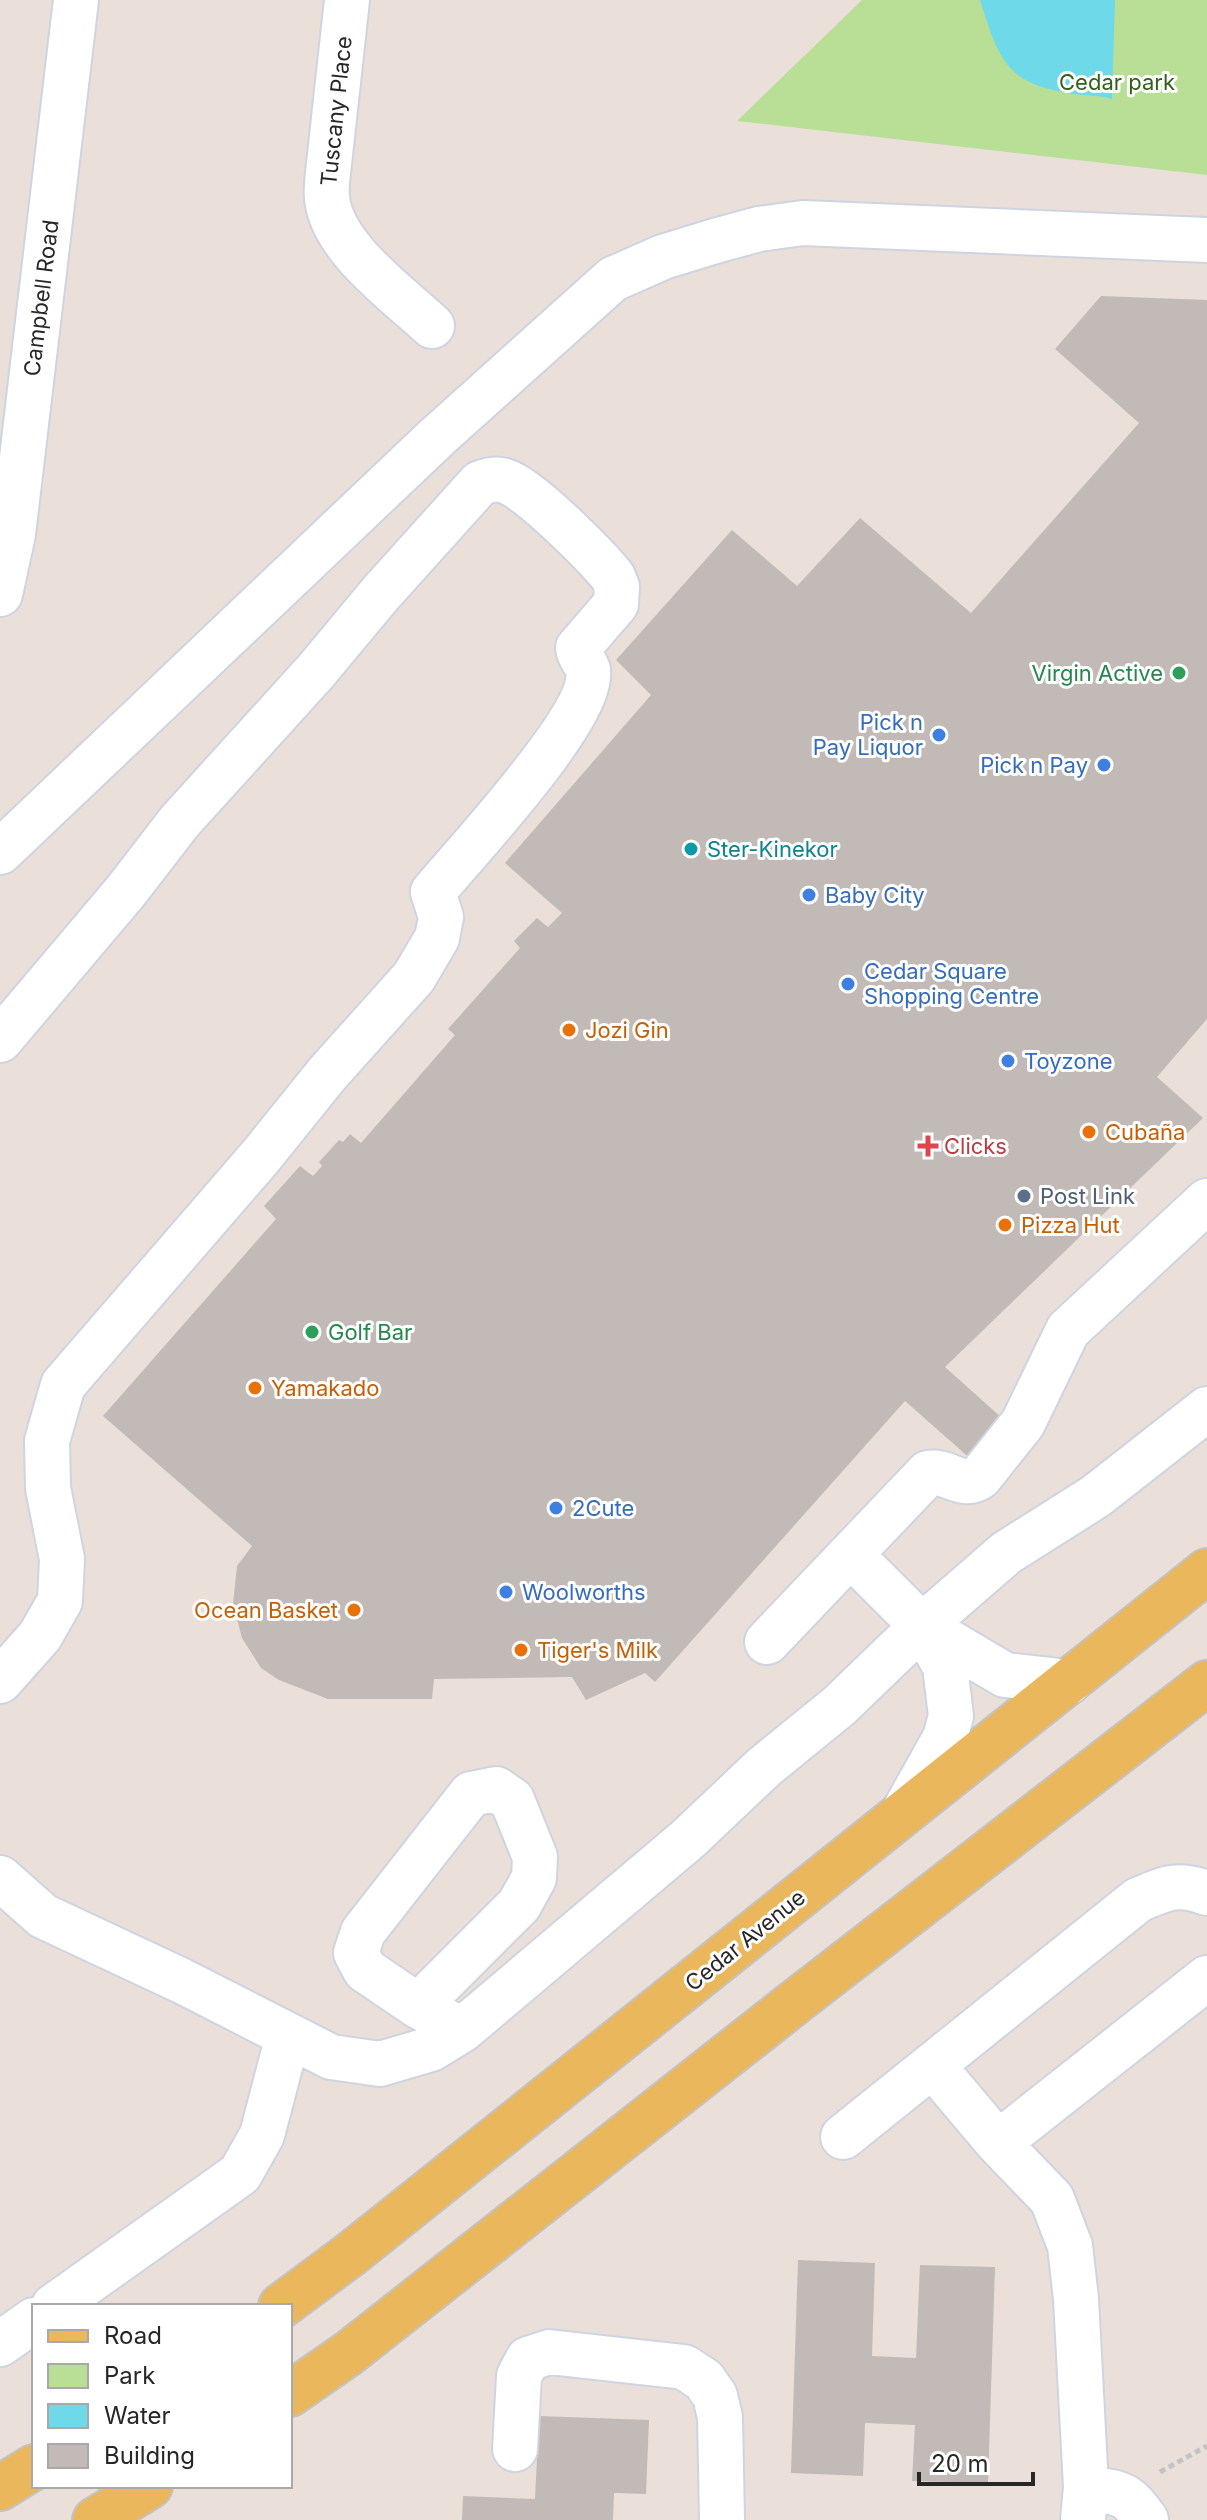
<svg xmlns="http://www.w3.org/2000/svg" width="1207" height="2520" font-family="Inter,sans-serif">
  <rect width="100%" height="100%" fill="#eae0d9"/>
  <path fill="#b9df96" d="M862 0H1207V175L737 121Z"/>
  <path fill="#6ed9e9" d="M980 0H1115L1112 99C1099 95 1088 96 1075 94 1006 85 999 60 980 0Z"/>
  <path fill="#c2bab6" d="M1101 296 1207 300V1019L1157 1077 1203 1118 945 1367 1002 1418 973 1461 905 1401 655 1682 645 1673 586 1700 572 1677 434 1679 432 1699H328L279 1680 261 1668 242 1638 233 1604 237 1566 252 1546 103 1416 276 1219 264 1206 300 1166 313 1176 322 1166 319 1162 339 1140 343 1142 350 1134 361 1143 455 1035 448 1029 520 948 514 941 537 918 548 927 562 913 505 863 651 695 616 660 732 530 797 586 860 518 971 613 1139 423 1055 349Z
    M798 2260 875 2263 872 2356 916 2358 920 2265 995 2267 988 2483 912 2481 915 2425 865 2423 863 2476 791 2473Z
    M539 2416 649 2420 646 2494 614 2493 613 2520H462L463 2496 535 2499Z"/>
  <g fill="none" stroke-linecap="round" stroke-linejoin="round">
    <defs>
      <path id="minor" d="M347 0 328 173C327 182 326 190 327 198 332 248 398 294 432 326
        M0 594 13 534 76 0
        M0 852 437 437 613 279 663 257 715 241 759 229 803 223 1207 240
        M0 1040 126 891 180 821 316 671 381 593 480 483C489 480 496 478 505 481 528 487 597 557 613 577L617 587 616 604 578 648C579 657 586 662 588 670 595 716 465 853 433 892L441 917 437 938 414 977 327 1074 261 1156 63 1385 47 1441 48 1488 62 1559 60 1601 40 1636 0 1681
        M851 1555 922 1626 1005 1675 1069 1682
        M767 1642 928 1473C947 1469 962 1490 980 1477L1023 1423 1068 1330 1207 1201
        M903 1813 945 1738 951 1716 945 1666 922 1626
        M0 1878 43 1916 182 1981 331 2057 380 2064 431 2049 462 2030 688 1839 764 1767 839 1706 922 1626 1006 1553 1096 1496 1207 1409
        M418 2006 519 1905 534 1878 535 1857 512 1800 496 1789 471 1794 363 1932 356 1953 365 1970 418 2006 462 2030
        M933 2066 998 2143
        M843 2137 1138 1900C1166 1888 1177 1882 1207 1893
        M54 2306 240 2174 262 2135 288 2036
        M0 2344 34 2320
        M515 2449 519 2376 528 2359 549 2352 684 2367 704 2380 715 2396 720 2417 722 2520
        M1086 2487C1119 2494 1126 2490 1146 2520
        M1083 2520 1086 2487 1076 2299 1070 2246 1052 2199 998 2143 1207 1978"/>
      <path id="major" d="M281 2306 351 2254 1207 1571
        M290 2394 349 2353 799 1999 1207 1683
        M0 2488 34 2467
        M95 2520 150 2486"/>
    </defs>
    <use href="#minor" stroke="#ced4e0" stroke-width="48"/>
    <use href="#major" stroke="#c3c3c3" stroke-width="48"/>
    <path stroke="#c3c3c3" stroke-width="5" stroke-dasharray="6 4" stroke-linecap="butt" d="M1160 2472 1207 2446"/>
    <use href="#minor" stroke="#fff" stroke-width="44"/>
    <use href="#major" stroke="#ebb75d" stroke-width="44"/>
  </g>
  <g fill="#2e9e5b" stroke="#fff" stroke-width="3">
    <circle cx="1179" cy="673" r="8"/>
    <circle cx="312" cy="1332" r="8"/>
  </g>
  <g fill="#3f7fe0" stroke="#fff" stroke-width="3">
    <circle cx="939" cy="735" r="8"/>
    <circle cx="1104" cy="765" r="8"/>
    <circle cx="809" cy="895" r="8"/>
    <circle cx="848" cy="984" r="8"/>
    <circle cx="1008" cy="1061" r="8"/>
    <circle cx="556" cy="1508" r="8"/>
    <circle cx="506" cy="1592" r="8"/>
  </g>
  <circle fill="#0f9aa8" stroke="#fff" stroke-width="3" cx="691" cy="849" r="8"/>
  <g fill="#e8710a" stroke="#fff" stroke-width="3">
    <circle cx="569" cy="1030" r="8"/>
    <circle cx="1089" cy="1132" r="8"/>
    <circle cx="1005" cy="1225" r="8"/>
    <circle cx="255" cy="1388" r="8"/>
    <circle cx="354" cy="1610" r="8"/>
    <circle cx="521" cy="1650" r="8"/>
  </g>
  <path fill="#e0444e" stroke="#fff" stroke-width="3" d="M924 1134h8v8h8v8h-8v8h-8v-8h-8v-8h8z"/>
  <circle fill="#5c6f8a" stroke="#fff" stroke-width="3" cx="1024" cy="1196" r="8"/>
  <g text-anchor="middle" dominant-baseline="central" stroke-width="6" stroke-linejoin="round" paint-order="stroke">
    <g font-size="22" fill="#33601b" stroke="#fff">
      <text x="1117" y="82">Cedar park</text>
    </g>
    <g font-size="22" fill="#272727" stroke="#fff">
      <text transform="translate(336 111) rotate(-84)">Tuscany Place</text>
      <text transform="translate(41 298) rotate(-83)">Campbell Road</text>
      <text transform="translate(745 1940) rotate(-39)">Cedar Avenue</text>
    </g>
    <g font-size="22" fill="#27864d" stroke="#fff" text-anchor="end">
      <text x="1163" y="673">Virgin Active</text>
      <text x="328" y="1332" text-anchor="start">Golf Bar</text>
    </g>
    <g font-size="22" fill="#366cbe" stroke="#fff" text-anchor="start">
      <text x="923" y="722" text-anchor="end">Pick n<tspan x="923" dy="25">Pay Liquor</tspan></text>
      <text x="1088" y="765" text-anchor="end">Pick n Pay</text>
      <text x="825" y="895">Baby City</text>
      <text x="864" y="971">Cedar Square<tspan x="864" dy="25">Shopping Centre</tspan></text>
      <text x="1024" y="1061">Toyzone</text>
      <text x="572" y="1508">2Cute</text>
      <text x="522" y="1592">Woolworths</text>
    </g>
    <g font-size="22" fill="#0d838f" stroke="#fff" text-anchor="start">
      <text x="707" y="849">Ster-Kinekor</text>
    </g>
    <g font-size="22" fill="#c56008" stroke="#fff" text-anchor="start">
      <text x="585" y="1030">Jozi Gin</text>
      <text x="1105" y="1132">Cubaña</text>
      <text x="1021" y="1225">Pizza Hut</text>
      <text x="271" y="1388">Yamakado</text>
      <text x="338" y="1610" text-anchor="end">Ocean Basket</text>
      <text x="537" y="1650">Tiger's Milk</text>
    </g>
    <g font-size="22" fill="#be3a42" stroke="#fff" text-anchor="start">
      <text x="944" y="1146">Clicks</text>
    </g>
    <g font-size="22" fill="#4e5e75" stroke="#fff" text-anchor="start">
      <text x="1040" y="1196">Post Link</text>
    </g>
  </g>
  <rect x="32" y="2304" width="260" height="184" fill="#ffffff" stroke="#a9a9a9" stroke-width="2"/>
  <rect x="48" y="2330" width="40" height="12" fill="#ebb75d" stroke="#a9a9a9" stroke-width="2"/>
  <text x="104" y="2344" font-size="24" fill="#272727">Road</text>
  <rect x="48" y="2364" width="40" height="24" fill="#b9df96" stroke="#a9a9a9" stroke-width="2"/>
  <text x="104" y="2384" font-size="24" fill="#272727">Park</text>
  <rect x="48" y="2404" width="40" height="24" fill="#6ed9e9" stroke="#a9a9a9" stroke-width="2"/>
  <text x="104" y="2424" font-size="24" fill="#272727">Water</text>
  <rect x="48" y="2444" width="40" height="24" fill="#c2bab6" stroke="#a9a9a9" stroke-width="2"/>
  <text x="104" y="2464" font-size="24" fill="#272727">Building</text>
  <path d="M919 2472v12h114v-12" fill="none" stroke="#272727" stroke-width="4"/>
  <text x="931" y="2472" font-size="24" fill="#272727" stroke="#ffffff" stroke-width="6" paint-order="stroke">20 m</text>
</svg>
